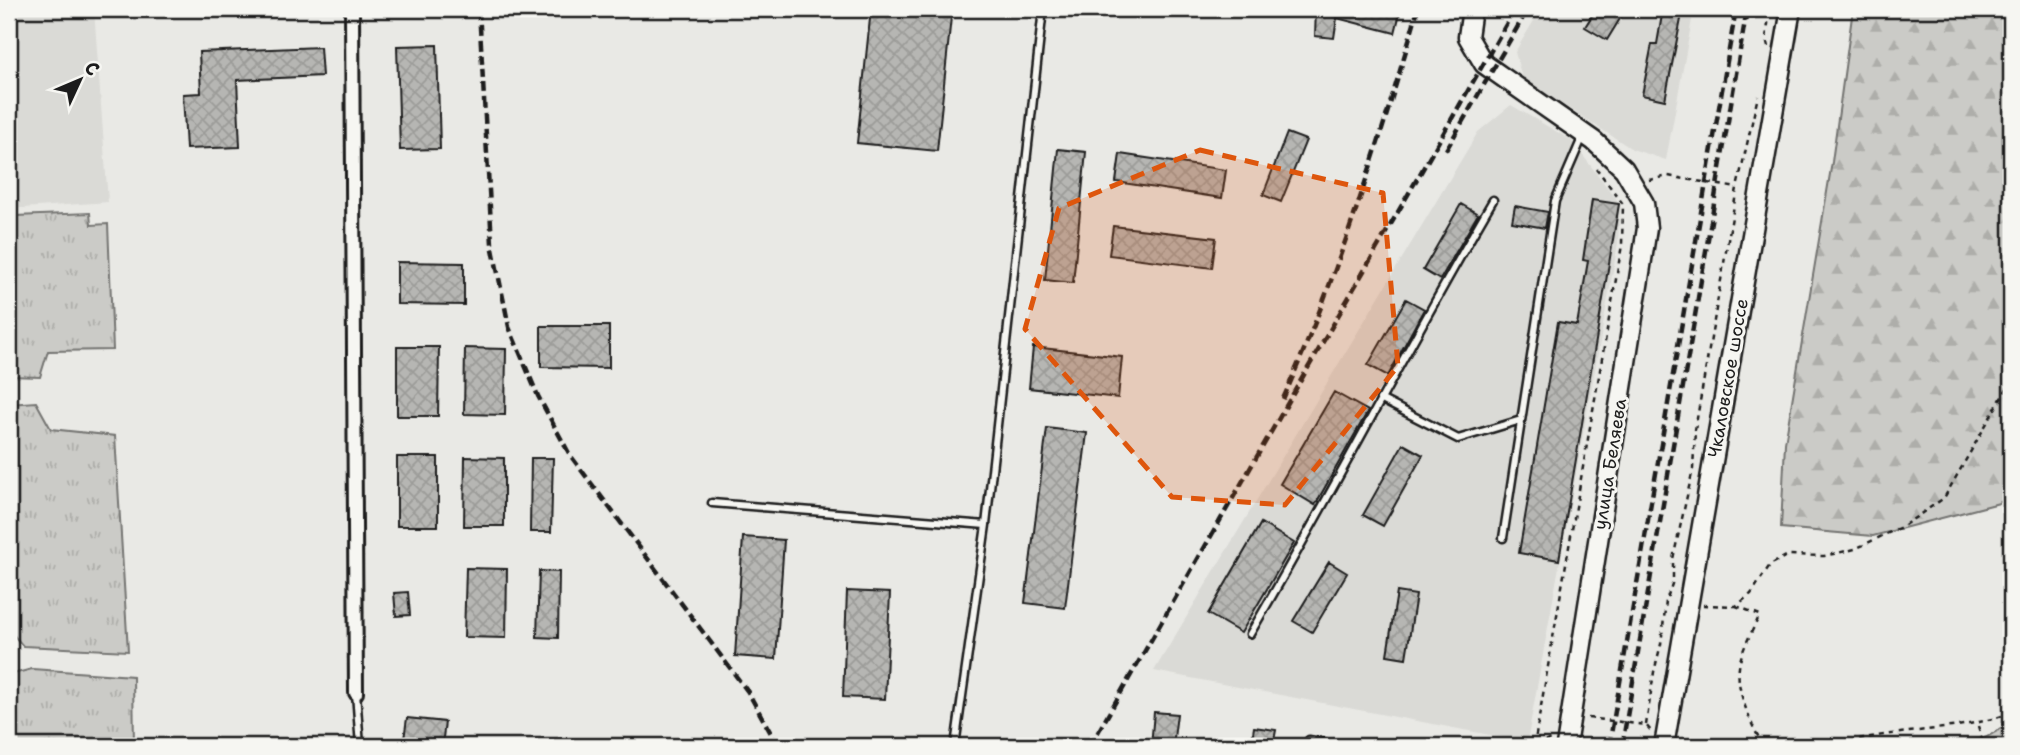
<svg xmlns="http://www.w3.org/2000/svg" width="2020" height="755" font-family="'Shantell Sans',sans-serif">
  <defs>
    <pattern id="grass-tufts" width="24" height="20" patternUnits="userSpaceOnUse" patternTransform="scale(1.75)"><rect width="24" height="20" fill="#cbcbc7"/><path d="M3 7l-1-3M5 7V3M7 7l1-3M15 17l-1-3M17 17v-4M19 17l1-3" fill="none" stroke="#aeaeaa"/></pattern>
    <pattern id="forest-firs" width="22" height="20" patternUnits="userSpaceOnUse" patternTransform="scale(1.75)"><rect width="22" height="20" fill="#cbcbc7"/><path d="M5 1l3.5 6h-7zM16 11l3.5 6h-7z" fill="#aeaeaa"/></pattern>
    <pattern id="building-cross-hatch" width="8" height="8" patternUnits="userSpaceOnUse" patternTransform="scale(1.75)"><rect width="8" height="8" fill="#b6b6b3"/><path d="M0 0l8 8M0 8l8-8" fill="none" stroke="#9c9c99"/></pattern>
  </defs>
  <rect width="100%" height="100%" fill="#e9e9e5"/>
  <filter id="ink" filterUnits="userSpaceOnUse"><feTurbulence type="fractalNoise" baseFrequency=".0143" numOctaves="2"/><feDisplacementMap in="SourceGraphic" scale="14" xChannelSelector="R" yChannelSelector="G"/><feConvolveMatrix kernelMatrix="1 2 1 2 8 2 1 2 1" color-interpolation-filters="sRGB"/></filter>
  <g filter="url(#ink)">
    <path fill="#dadad6" d="M9 9H94L108 202 9 209Z
      M1541 9H1694L1666 160 1632 149 1522 78 1515 52Z
      M1511 105 1571 140 1620 204 1618 243 1527 742 1154 671 1478 132Z"/>
    <path fill="url(#grass-tufts)" stroke="#747472" stroke-width="2" d="M90 213 91 225 108 224 113 350 48 351 40 377 9 376V221L15 216Z
      M36 402 51 429 115 436 128 651 23 646 9 630V404Z
      M32 669 133 676 134 746H14L9 675Z"/>
    <path fill="url(#forest-firs)" stroke="#747472" stroke-width="2" d="M1853 9H2011V495L1999 503 1873 536 1781 528 1785 443 1832 162Z
      M2011 723V746H1927L1985 738Z"/>
    <path fill="url(#building-cross-hatch)" stroke="#1c1c1c" stroke-width="2" d="M871 9 951 17 937 151 857 143Z
      M1316 9H1401L1395 33 1337 18 1334 38 1315 36Z
      M1596 9H1608L1621 17 1607 40 1585 27Z
      M1663 9H1683L1665 100 1642 95 1652 44H1657Z
      M437 45 440 149 400 150 397 46Z
      M320 47 322 76 237 80 240 147 186 149 183 94 201 93 199 52Z
      M1287 133 1306 140 1281 202 1263 195Z
      M1058 149 1086 152 1073 283 1045 280Z
      M1120 154 1226 170 1222 198 1116 182Z
      M1592 200 1619 204 1559 560 1519 553 1558 322 1577 325 1588 261 1583 260Z
      M1461 204 1478 214 1440 280 1423 270Z
      M1515 206 1548 212 1545 228 1512 222Z
      M1113 226 1216 238 1212 268 1109 255Z
      M397 262 464 263V305L397 304Z
      M1406 299 1424 309 1388 376 1368 365Z
      M541 326H609V368L541 367Z
      M397 347H439L438 416H397Z
      M1033 347 1122 357 1118 398 1029 388Z
      M465 348 506 349 505 415 464 414Z
      M1334 392 1368 411 1315 505 1280 484Z
      M1047 428 1087 433 1065 608 1025 603Z
      M1403 444 1423 455 1383 526 1363 515Z
      M397 457H438V526H397Z
      M465 457 504 458V526H464Z
      M531 458H553L551 532H530Z
      M1261 523 1294 543 1241 633 1208 614Z
      M743 537 784 540 776 659 735 656Z
      M1329 562 1347 573 1312 632 1293 621Z
      M466 568 507 569 506 638 464 637Z
      M539 571 559 572 558 638 537 637Z
      M847 591 890 593 885 699 843 697Z
      M408 592 410 615 396 616 394 593Z
      M1397 592 1416 595 1406 658 1387 655Z
      M1154 712 1177 714 1173 746H1151Z
      M407 718 445 722 442 746H403Z
      M1254 727 1276 730 1273 746H1251Z"/>
    <g fill="none" stroke-linecap="round" stroke-linejoin="round">
      <defs>
        <path id="lane" d="M1380 399 1458 439 1521 420
          M712 503 986 525
          M1503 538 1555 201 1583 136
          M1250 634C1334 491 1409 343 1493 200
          M356 693 360 746
          M1309 740 1341 746
          M955 746 986 525 1043 9"/>
        <path id="street" d="M352 9 356 693"/>
        <path id="secondary" d="M1472 9 1468 37 1484 64 1594 141 1624 169 1644 203 1647 228 1566 746
          M1664 746 1791 9"/>
      </defs>
      <use href="#lane" stroke="#1c1c1c" stroke-width="11"/>
      <use href="#street" stroke="#1c1c1c" stroke-width="18"/>
      <use href="#secondary" stroke="#1c1c1c" stroke-width="23"/>
      <path stroke="#1c1c1c" stroke-width="2.5" stroke-dasharray="5 5" stroke-linecap="butt" d="M1768 47 1766 39 1770 9
        M1649 180 1668 176 1737 188
        M1703 605 1736 606 1751 594 1770 565 1788 555 1824 556 1855 549 1903 526 1944 498 2011 381
        M1736 606 1760 615C1738 659 1730 671 1750 719 1754 729 1759 741 1768 746
        M1588 718 1646 725 1651 731
        M1646 725 1654 672 1661 644 1666 601 1673 581V559L1693 469 1695 430 1737 188 1758 96
        M1978 726 1984 746
        M1534 746 1622 245 1623 204 1597 169
        M1536 746 1552 738
        M1830 746C1890 728 1953 734 2011 713"/>
      <use href="#lane" stroke="#f6f6f2" stroke-width="6"/>
      <use href="#street" stroke="#f6f6f2" stroke-width="12"/>
      <use href="#secondary" stroke="#f6f6f2" stroke-width="18"/>
      <path stroke="#1c1c1c" stroke-width="4.5" stroke-dasharray="10 5" stroke-linecap="butt" d="M479 9 492 244 509 327 538 396 570 455 748 692 778 746
        M1446 150 1528 9
        M1283 399C1339 273 1380 141 1418 9
        M1090 746 1515 9
        M1609 746 1736 9
        M1622 746 1747 9"/>
    </g>
  </g>
  <path fill="#de560d" fill-opacity="0.2" stroke="#de560d" stroke-width="5" stroke-dasharray="14 9" stroke-linejoin="round" d="M1200 150 1383 193 1398 366 1285 505 1172 497 1025 329 1059 208Z"/>
  <g text-anchor="middle" dominant-baseline="central" stroke-width="6" stroke-linejoin="round" paint-order="stroke">
    <g font-size="18" fill="#1c1c1c" stroke="#f6f6f2">
      <text transform="translate(1728 378) rotate(-80)">Чкаловское шоссе</text>
      <text transform="translate(1610 464) rotate(-81)">улица Беляева</text>
    </g>
  </g>
  <rect width="2020" height="755" fill="none" stroke="#f6f6f2" stroke-width="35"/>
  <rect x="18" y="18" width="1985" height="720" fill="none" stroke="#1c1c1c" stroke-width="2.5" filter="url(#ink)"/>
  <g transform="translate(80 80) rotate(46)" stroke="#f6f6f2" stroke-width="5" paint-order="stroke">
  <path d="M0-5L12 26L0 18L-12 26Z" fill="#1c1c1c"/>
  <text y="-10" font-size="19" font-weight="bold" text-anchor="middle" fill="#1c1c1c">С</text>
  </g>
</svg>
